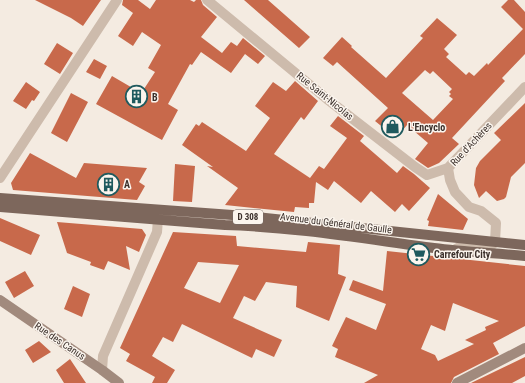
<svg xmlns="http://www.w3.org/2000/svg" width="525" height="383" font-family="'Roboto Condensed',sans-serif">
  <rect width="100%" height="100%" fill="#f4ebe1"/>
  <path fill="#c8694b" fill-rule="evenodd" d="M35 0H101L83 26 71 18Z
    M123 0H138L150 9 156 0H190L194 2 196 0H201L203 5 217 17 201 37 222 53 231 42 237 46 243 38 265 56 258 64 245 54 231 73 201 52 192 65 190 64 168 104 178 110 162 140 96 104 112 76 136 90 139 85 144 89 155 72 148 68 161 45 142 32 133 46 118 36 133 13 122 5Z
    M244 0H268L310 37 299 48Z
    M508 0H514L525 12V54L502 78 505 81 452 138 459 144 439 163 428 168 415 159 428 143 407 125 396 138 375 121 388 108 337 62 333 66 323 58 342 37 352 46 351 47 386 78 423 38 420 36 437 18 457 35 444 49 449 54 446 57 466 75 469 72 474 76 487 63 488 65 523 29 501 7ZM425 70 430 74 433 71 452 89 449 92 451 94 449 96 453 99 433 120 402 93Z
    M57 43 73 53 60 74 44 64Z
    M94 59 107 66 100 79 86 72Z
    M295 81 318 101 304 120 301 117 274 154 310 178 319 166 324 169 347 138 330 126 338 116 364 136 360 141 397 173 403 166 414 174 430 188 409 211 402 204 395 212 371 191 361 203 334 181 328 190 316 182 314 203H309V208L295 207 294 212 225 205 238 188 207 166 213 167 182 145 196 124 199 126 202 122 246 151 270 118 255 106 273 82 286 91Z
    M26 82 40 92 34 101 32 100 26 109 13 101Z
    M71 93 88 102 67 142 51 133Z
    M525 103V163L511 177 506 197 504 199 497 201 486 191 479 198 474 185 476 168 480 161 501 140 494 133Z
    M30 153 76 178 84 163 147 168 139 182 145 186 137 200 13 190 11 183Z
    M175 164 195 166 192 202 173 201Z
    M438 194 468 219 463 230 428 226 429 221 427 220Z
    M0 218 40 235 31 255 0 241Z
    M57 222 142 229 146 235 139 252 126 246 130 270 108 261 104 270 90 265 91 262 67 253Z
    M173 232 236 236 237 246 306 252 308 242 340 245 338 274 346 277 329 321 296 307 297 286 266 282 255 301 244 296 233 318 282 340 274 357 256 349 252 358 182 324 173 342 163 337 152 356 175 370 167 383H152L155 377 126 361 130 354 120 348ZM198 262 239 265 220 303 184 288Z
    M387 251 525 266V326L493 343 499 354 454 377 451 383H364L378 375 335 357 338 349 332 346 346 317 376 330 386 304 349 290 353 280 383 291ZM453 303 499 321 485 327 486 330 465 340 474 344 438 361 435 355 421 349 431 325 445 331Z
    M25 271 34 286 14 298 5 282Z
    M73 286 90 294 82 317 64 309Z
    M39 341 51 352 33 363 25 350Z
    M525 357V376L512 383H471Z
    M70 359 86 383H64L56 370Z"/>
  <g fill="none" stroke-linecap="round" stroke-linejoin="round">
    <path stroke="#cdbbac" stroke-width="10" d="M207 0 327 99 415 167 427 175 448 168 525 87
      M448 168 450 180 455 192 469 207 481 211 496 223 495 242 489 248 461 246 454 250
      M0 178 117 0
      M102 370 103 356 157 232 158 219 166 216"/>
    <path stroke="#a18a7d" stroke-width="10" d="M0 300 102 370 119 383
      M457 383 525 348"/>
    <path stroke="#7d675c" stroke-width="10" d="M0 198 246 216 525 245
      M0 207 225 225C295 227 365 239 434 248 464 252 495 253 525 256"/>
  </g>
  <defs>
    <symbol id="building-ring" viewBox="-11 -11 22 22"><circle r="9.5" fill="#fbf5ee" stroke="#1f5a5e" stroke-width="1.5"/><path d="M-4-6H4V6H1V3H-1V6H-4ZM-2.5-4.3h1.7v1.8h-1.7ZM.8-4.3h1.7v1.8H.8ZM-2.5-1h1.7V.8h-1.7ZM.8-1h1.7V.8H.8Z" fill="#1f5a5e"/></symbol>
    <symbol id="shop-ring" viewBox="-11 -11 22 22"><circle r="9.5" fill="#fbf5ee" stroke="#1f5a5e" stroke-width="1.5"/><path d="M-5-2.5h2.3a2.7 3.5 0 0 1 5.4 0H5L5.5 6h-11ZM-1.5-2.5h3a1.5 2.3 0 0 0-3 0Z" fill="#1f5a5e"/></symbol>
    <symbol id="supermarket-ring" viewBox="-11 -11 22 22"><circle r="9.5" fill="#fbf5ee" stroke="#1f5a5e" stroke-width="1.5"/><path d="M-6-5.5h2.5l.6 2H6L4.5 2H-2.5L-4.4-4H-6ZM-1.5 3.2a1.3 1.3 0 1 0 .1 0ZM3 3.2a1.3 1.3 0 1 0 .1 0Z" fill="#1f5a5e"/></symbol>
  </defs>
  <g fill-rule="evenodd">
    <use href="#building-ring" x="124" y="84" width="25" height="25"/>
    <use href="#shop-ring" x="380" y="114" width="25" height="25"/>
    <use href="#building-ring" x="96" y="172" width="25" height="25"/>
    <use href="#supermarket-ring" x="406" y="242" width="25" height="25"/>
  </g>
  <g text-anchor="middle" dominant-baseline="central" stroke-width="3" stroke-linejoin="round" paint-order="stroke">
    <rect fill="#fbf5ee" stroke="#756b66" stroke-width="1" x="233" y="210" width="30" height="14" rx="3"/>
    <g font-size="9" font-weight="bold" fill="#3b302b">
      <text x="248" y="217">D 308</text>
    </g>
    <g font-size="10" fill="#3b302b" stroke="#fbf5ee">
      <text transform="translate(325 96) rotate(39)">Rue Saint-Nicolas</text>
      <text transform="translate(471 144) rotate(-47)">Rue d'Achères</text>
      <text transform="translate(336 223) rotate(7)">Avenue du Général de Gaulle</text>
      <text transform="translate(60 341) rotate(34)">Rue des Canus</text>
    </g>
    <g font-size="10" font-weight="bold" fill="#3b302b" stroke="#fbf5ee" text-anchor="start">
      <text x="152" y="97">B</text>
      <text x="408" y="127">L'Encyclo</text>
      <text x="124" y="184">A</text>
      <text x="434" y="254">Carrefour City</text>
    </g>
  </g>
</svg>
